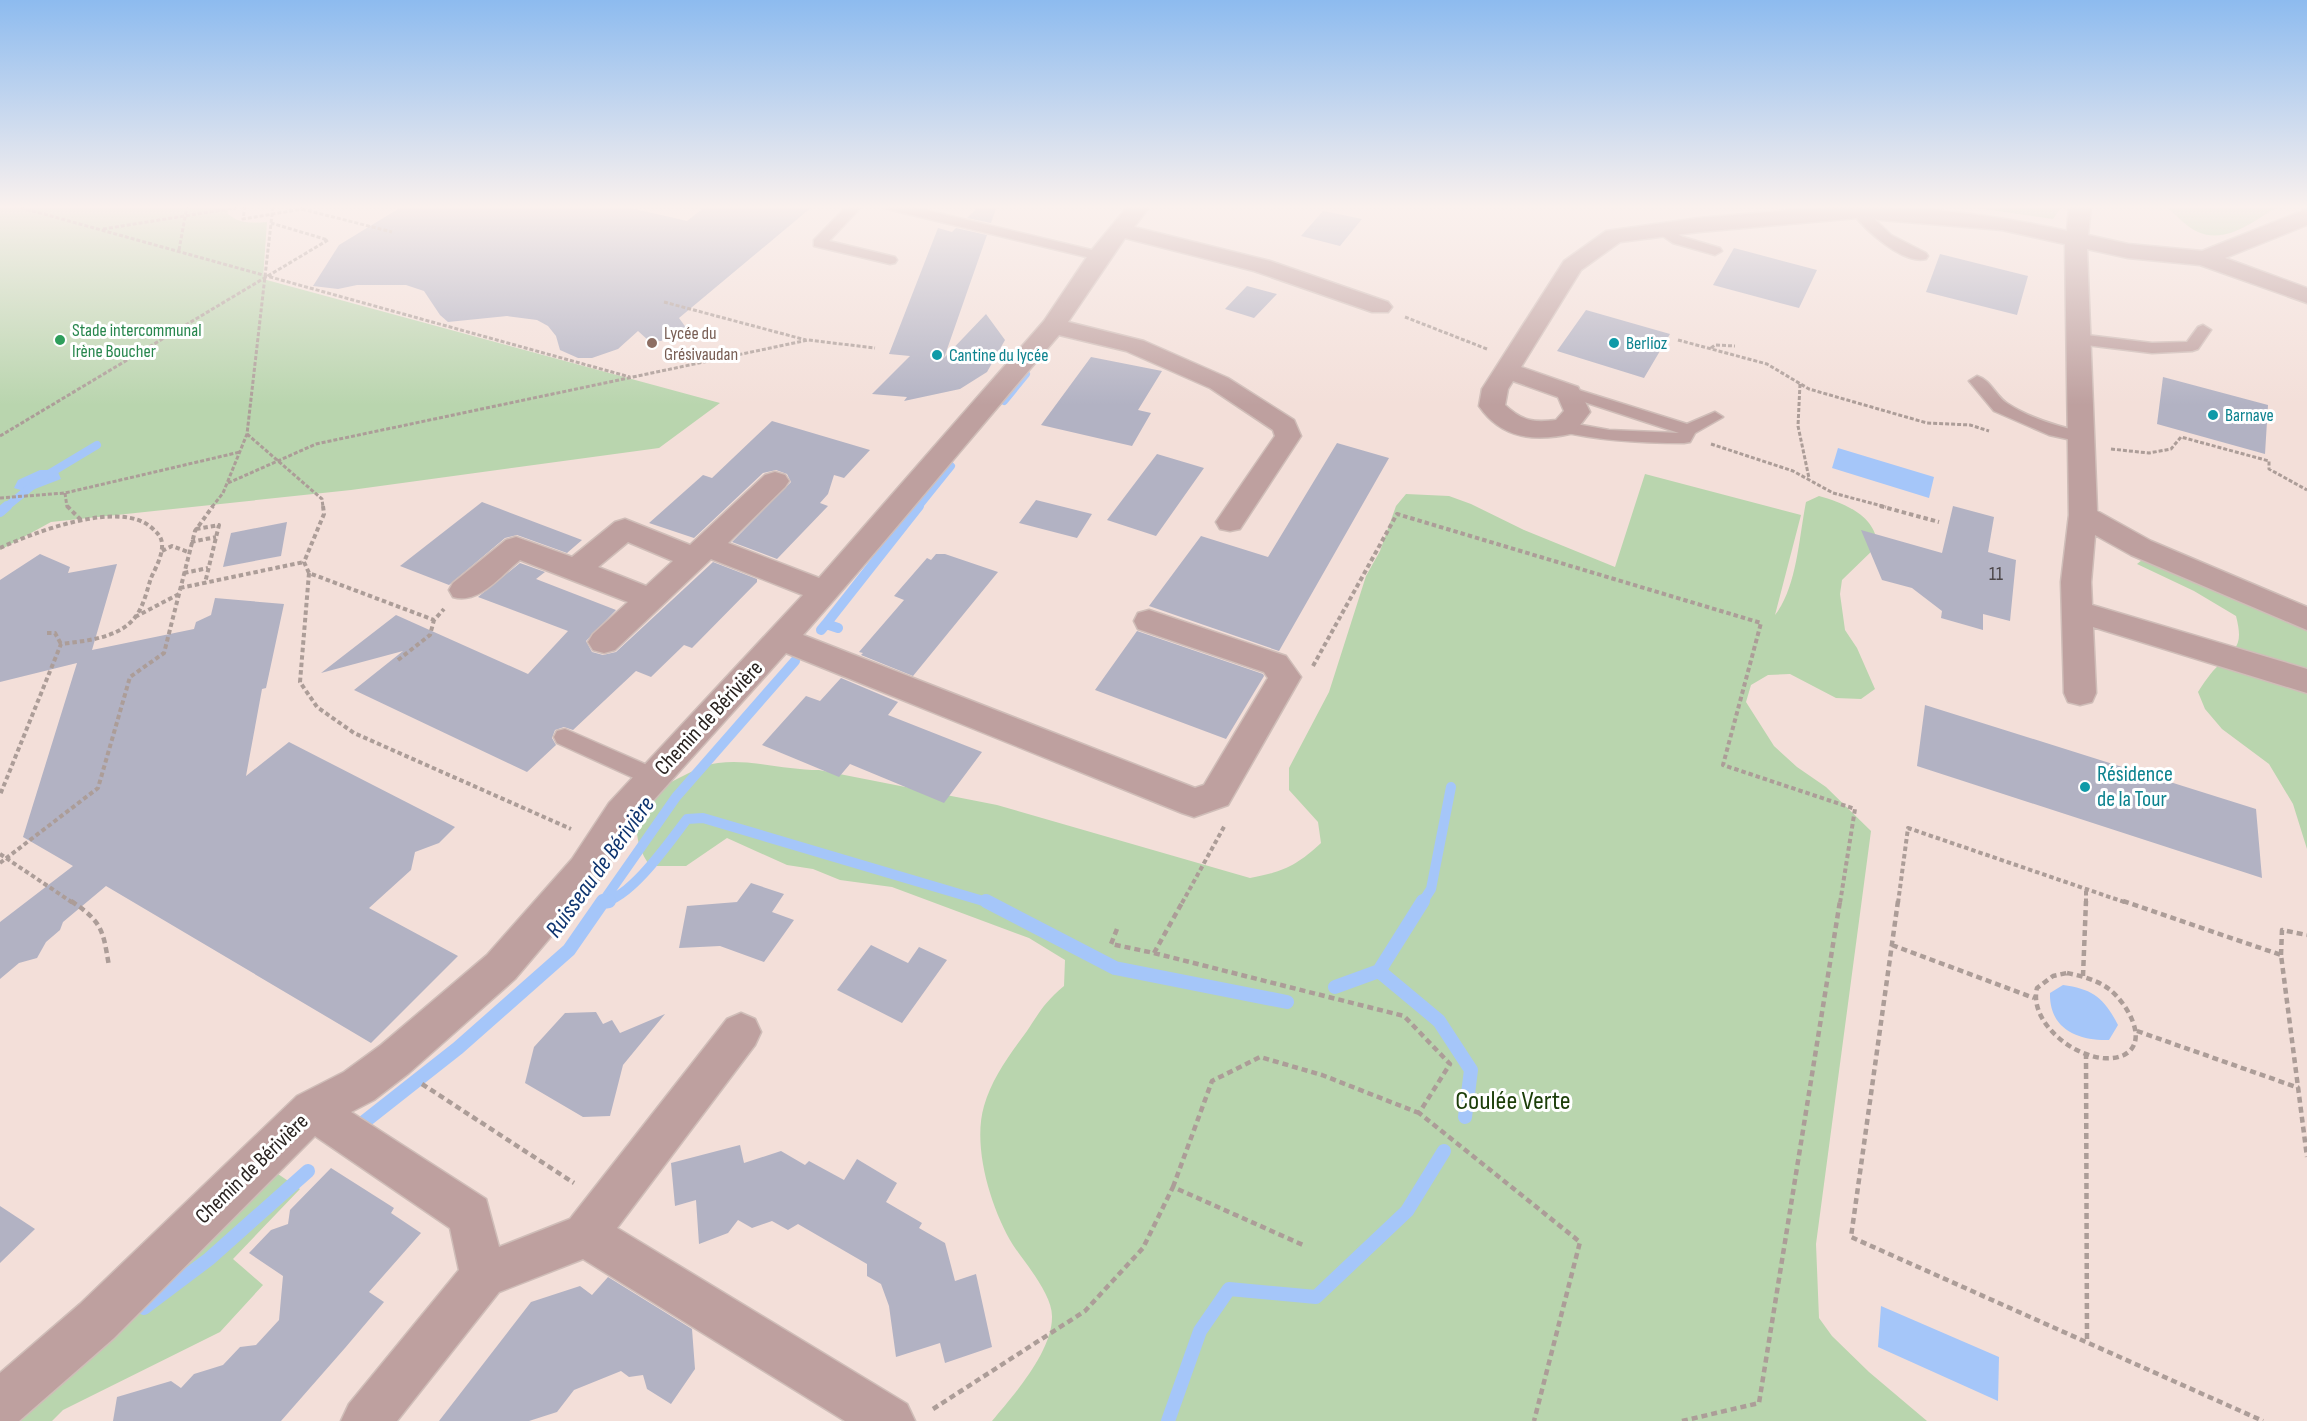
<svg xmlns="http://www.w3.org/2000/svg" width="2307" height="1421" font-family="'Sofia Sans Condensed',sans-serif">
  <rect width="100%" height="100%" fill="#f3dfd9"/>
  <path fill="#b9d5ae" d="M0 206H229L228 214C239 224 253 223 267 222L263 279 720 403 659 448 351 490 51 522 0 550Z
    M1963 206H2062L2053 219Z
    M2165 206H2279C2256 219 2227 245 2198 232 2186 227 2176 214 2165 206Z
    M1645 474 1801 515 1775 615C1797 587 1799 537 1806 502L1819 496C1844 503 1877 516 1877 546L1842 580 1840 594 1845 630 1857 648 1875 689 1861 699 1836 698 1790 674 1768 675 1751 685 1746 702 1774 746 1797 767 1826 787 1871 831 1816 1244 1819 1318 1832 1336 1869 1372 1927 1421H992C1013 1396 1053 1351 1052 1316 1052 1294 1025 1263 1013 1245 991 1209 972 1147 984 1106 992 1078 1010 1054 1027 1031 1041 1010 1044 1003 1064 986L1065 960 1029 938 892 887 840 880 813 869 787 865 727 838 686 866H650C622 826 642 795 683 776 693 771 706 764 718 763 752 759 785 770 819 770L997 805 1250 878C1283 872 1296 866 1321 843L1318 822 1289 790V768L1329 692 1366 576 1380 551 1396 506 1406 494 1449 496 1471 504 1524 530 1615 567Z
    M2153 551 2267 589 2307 606V849L2293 804 2269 764 2222 729 2205 709 2198 692C2204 683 2210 673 2219 665 2238 647 2243 644 2236 616L2194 591 2137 564Z
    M278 1174 300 1189 233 1259 263 1285 220 1332 63 1410 52 1421H0V1417Z"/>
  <path fill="#a5c6f9" d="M1838 448 1934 477 1929 498 1832 468Z
    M40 470H57L61 479 27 492 14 488 18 480Z
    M2063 985C2093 989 2104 998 2118 1025L2109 1040C2078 1041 2049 1029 2050 993Z
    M1881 1306 1999 1357 1998 1401 1878 1347Z"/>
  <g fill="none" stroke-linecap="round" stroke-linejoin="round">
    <path stroke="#a5c6f9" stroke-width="8" d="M1004 401 1026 374
      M6 507 42 478 97 445
      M918 507 951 466"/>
    <path stroke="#a5c6f9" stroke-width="10" d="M0 512 7 506
      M826 624 919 506
      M821 630 826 624 838 628
      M603 902C631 898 670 841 687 819L703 818 990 903
      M602 903 676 797 795 661
      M1422 903 1431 889 1451 787"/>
    <path stroke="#a5c6f9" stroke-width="14" d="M986 901 1115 968 1287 1002
      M603 902 609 901
      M1379 971 1439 1021 1471 1070 1465 1117
      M1335 987 1379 971 1423 901
      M364 1122 458 1048 569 950 603 901
      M144 1308 209 1259 308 1171
      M1168 1421 1200 1331 1229 1289 1316 1297 1407 1211 1444 1151"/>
  </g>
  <path fill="#b2b2c3" d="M403 206H622L687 221 706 206H813L679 318 687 329 661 341H649L638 331 618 349 592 358H578L560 350 556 336 548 326 537 320 507 316 448 322 440 315 424 291 406 285H357L338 289 313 286 339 245Z
    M979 206H997L991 223 967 218Z
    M1323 211 1362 219 1340 246 1301 236Z
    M938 228 952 232 956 228 987 235 944 358 986 314 1005 340 987 372 960 389 904 401 907 397 872 394 910 356 889 354Z
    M1734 248 1817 270 1799 308 1713 285Z
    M1940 254 2028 276 2017 315 1926 292Z
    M1247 286 1277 294 1254 318 1225 309Z
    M1586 310 1670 334 1644 378 1557 351Z
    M1091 357 1162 371 1138 410 1151 413 1132 446 1041 425Z
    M2163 377 2268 405 2265 454 2157 424Z
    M772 421 870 450 844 478 834 475 828 494 820 503 828 506 777 559 732 542 791 482 787 474 776 470 763 473 694 538 649 523 703 475 712 478Z
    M1337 443 1389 458 1279 651 1149 606 1201 536 1268 557Z
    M1157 454 1204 468 1156 536 1107 520Z
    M1036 500 1092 514 1077 538 1019 523Z
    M482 502 582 540 567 553 517 535 505 538 449 585 400 566Z
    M1953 506 1994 517 1988 552 2016 560 2010 621 1983 614V630L1941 618 1942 611 1912 588 1882 580 1861 530 1942 553Z
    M287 522 281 556 223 567 231 533Z
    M40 554 70 567 68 573 117 564 92 650 194 629 196 622 211 615 215 598 284 604 266 688 262 689 246 776 289 742 455 827 439 843 415 852 411 870 369 908 458 956 371 1043 106 886 63 922 60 930 46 942 37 958 19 963 0 979V922L73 866 23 837 77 663 0 682V580Z
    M936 554H945L998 572 913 676 861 655 863 653 859 652 904 600 894 596 927 558 931 560Z
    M713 562 757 579V582L692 648 684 645 651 677 636 671 573 730 564 727 555 730 552 738 556 745 527 772 354 690 403 651 321 673 396 615 528 674 568 631 478 597 520 563 545 572 536 579 616 610 586 641 592 652 603 655 616 652Z
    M1137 631 1263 674 1264 676 1226 739 1095 690Z
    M841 678 898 702 888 715 982 752 944 803 850 764 839 777 762 745 806 696 820 701Z
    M1925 705 2256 809 2262 878 1917 766Z
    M751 883 784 894 772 912 794 920 764 962 720 946 679 948 687 906 737 902Z
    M871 945 908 963 919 947 947 960 902 1023 837 990Z
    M596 1012 603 1024 612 1020 620 1033 665 1014 623 1065 610 1116 583 1117 525 1083 534 1047 565 1013Z
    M740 1145 744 1163 781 1151 805 1165 809 1161 844 1180 857 1159 897 1183 886 1202 922 1223 919 1228 945 1243 955 1281 976 1274 992 1347 945 1363 940 1343 896 1357 889 1306 881 1284 867 1276V1264L798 1224 788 1230 772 1221 752 1228 738 1220 728 1233 699 1244 696 1200 675 1206 671 1163Z
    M331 1168 394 1208 391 1213 421 1233 369 1292 384 1302 345 1348 281 1421H113L117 1397 171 1381 181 1388 194 1374 223 1365 240 1347 256 1345 279 1320 283 1276 249 1253 271 1230 288 1224 290 1210Z
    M0 1206 35 1229 0 1263Z
    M608 1277 692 1329 695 1369 671 1404 647 1389 643 1375 629 1377 621 1371 574 1390 557 1412 529 1421H439L531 1302 580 1286 592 1295Z"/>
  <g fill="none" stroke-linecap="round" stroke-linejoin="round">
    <defs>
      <path id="service" d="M847 206H862L829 241 895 257 897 260 895 263 890 264 814 246V240Z
        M885 206H909L1104 253 1106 256 1099 260 887 209Z
        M1858 207 1863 208 1891 235 1926 253 1928 256 1926 259C1903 265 1864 229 1851 211Z
        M1661 226 1683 237 1720 248 1722 251 1715 255 1673 243 1654 230Z
        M2203 325 2211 330 2198 349 2192 351 2152 353 2078 344 2070 339 2078 334 2152 343 2187 342 2198 327Z
        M1977 376C1991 380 1996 397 2008 404 2031 419 2060 427 2087 433L2090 437 2081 442 2049 435 1994 411 1969 381Z
        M1569 387 1687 424 1715 412 1723 417 1695 433 1690 442 1684 443C1642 443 1600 441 1559 431L1557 427 1565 422 1609 430 1679 433 1563 395 1561 392Z
        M565 729 663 772 666 778 663 784 655 787 647 784 557 743 554 737 557 731Z"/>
      <path id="minor" d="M1128 206H1150L1134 227 1270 261 1388 302 1392 307 1388 312H1372L1254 271 1125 238 1068 322 1144 341 1228 378 1294 420 1301 436 1240 529 1230 531 1220 529 1216 522 1275 436 1273 430 1210 388 1126 351 1059 335C973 435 890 537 803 635L1195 788 1204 785 1268 678 1264 672 1138 629 1134 621 1138 613 1149 610 1286 656 1301 677 1228 805 1194 817 1182 813 786 653 633 823 598 881 515 979 409 1073 374 1100 351 1112 486 1199 499 1247 570 1219 727 1019 741 1013 755 1019 761 1032 755 1045 617 1228 907 1404 915 1421H845L583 1259 499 1292 397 1421H341L349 1404 459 1270 450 1228 315 1136 114 1338 19 1421H0V1373L80 1304 297 1096 344 1072 381 1045 487 955 572 859 609 803 803 595 711 559 615 650 604 653 593 650 588 642 593 634 628 602 520 560C501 575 479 605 453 597L449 590 453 583 506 540 516 537 572 557 615 522 625 519 690 545 765 475 775 472 785 475 789 481 785 487 728 543 819 578 1044 321 1091 251ZM628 542 673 561 646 586 598 567Z
        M1840 206C1917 206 1992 214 2067 231L2069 206H2091L2088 235 2128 244 2202 251 2307 209V225L2225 258 2307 288V303L2200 265 2128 258 2087 249 2097 511 2151 541 2307 607V630L2131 555 2095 535 2091 582 2092 605 2307 669V693L2093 627 2096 693 2092 702 2080 705 2068 702 2064 693 2061 582 2069 515 2065 244 2002 230 1858 218 1699 232 1620 242 1581 270 1521 367 1578 387 1590 412 1574 433C1537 442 1502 440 1479 406L1482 389 1564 261 1606 231 1699 218ZM1513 381 1558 397 1564 411 1556 420C1534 423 1522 421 1505 405L1508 389Z"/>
    </defs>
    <use href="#service" stroke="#cfbdb8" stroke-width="3"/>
    <use href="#minor" stroke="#cfbdb8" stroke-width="3"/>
    <path stroke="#ac9d98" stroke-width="3" stroke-dasharray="4 2" stroke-linecap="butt" d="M15 206 630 377
      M245 206 243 219 302 209V206
      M302 209 392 232
      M103 229 247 206
      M179 250 187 206
      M664 302 806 340
      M1405 317 1487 349
      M1678 340 1767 364 1809 389 1927 423 1970 425 1989 431
      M1711 348 1715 345 1735 346
      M1800 384 1798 426 1809 478
      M247 434 322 499 323 507
      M0 436 328 240 271 223
      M1711 444 1793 471 1833 493 1886 507
      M2111 449 2149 453 2171 449 2181 437 2269 461V469L2307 490
      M228 483 316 444 808 340 875 348
      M65 493 67 507
      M0 498 65 493 240 452
      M212 507 223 493 247 434 273 206"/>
    <path stroke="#ac9d98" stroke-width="4" stroke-dasharray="4.5 3" stroke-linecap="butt" d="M67 506 82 521
      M323 506 324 514 304 562 309 573 434 620 444 609
      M1880 506 1939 522
      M196 529 219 525 205 583
      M191 542 216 537
      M0 548C35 532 120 499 152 528 157 533 161 536 162 543 163 555 156 567 151 578 147 590 144 605 136 616 121 638 85 641 61 644L0 795
      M162 551 172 546 188 552
      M184 573 208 568
      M309 573 300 682 317 707 354 733 571 829
      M180 588 304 562
      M135 617 179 594
      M47 633H55L61 644
      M398 660 430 635 434 620
      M1313 666 1397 514 1761 623 1723 765 1855 809 1840 903
      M0 854 73 903
      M0 863 98 788 130 677 164 653 195 531 213 506
      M1182 903 1225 825
      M1898 903 1908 828 2127 903
      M2086 903V889"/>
    <path stroke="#ac9d98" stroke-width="4.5" stroke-dasharray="6 4" stroke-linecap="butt" d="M71 901C103 922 103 931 109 966
      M1898 901 1851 1237 2263 1421
      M2123 901 2281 955 2307 1157
      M1117 929 1111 944 1154 953 1183 901
      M1892 945 2034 998
      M1154 953 1404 1016 1450 1064 1419 1113 1580 1242 1534 1421
      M2281 955 2282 930 2307 935
      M2067 973C2082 976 2097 980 2109 989 2125 1001 2151 1041 2124 1055 2090 1071 2027 1027 2037 988L2053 976Z
      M2083 976 2086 901
      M2137 1031 2299 1088
      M2086 1053 2087 1342
      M422 1084 574 1183
      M1173 1187 1212 1081 1260 1057 1322 1075 1419 1113
      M933 1409 1085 1311 1143 1248 1173 1187 1303 1245
      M1682 1421 1759 1403 1840 901"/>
    <use href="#service" fill="#bea09f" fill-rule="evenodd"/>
    <use href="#minor" fill="#bea09f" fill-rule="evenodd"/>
  </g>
  <linearGradient id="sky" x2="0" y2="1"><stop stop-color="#8dbbef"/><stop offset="0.51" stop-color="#faf1ee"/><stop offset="1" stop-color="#faf1ee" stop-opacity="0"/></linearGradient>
  <rect width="2307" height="405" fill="url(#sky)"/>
  <circle fill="#2e9e5b" stroke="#fff" stroke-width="2" cx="60" cy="340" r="6"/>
  <circle fill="#8d6e63" stroke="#fff" stroke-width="2" cx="652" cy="343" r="6"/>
  <g fill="#0f9aa8" stroke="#fff" stroke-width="2">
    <circle cx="1614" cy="343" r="6"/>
    <circle cx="937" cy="355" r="6"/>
    <circle cx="2213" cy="415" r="6"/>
    <circle cx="2085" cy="787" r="6"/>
  </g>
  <g text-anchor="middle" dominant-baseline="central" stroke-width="6" stroke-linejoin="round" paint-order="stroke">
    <g font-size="18" fill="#27864d" stroke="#fff" text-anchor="start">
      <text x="72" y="330">Stade intercommunal<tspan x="72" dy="21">Irène Boucher</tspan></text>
    </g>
    <g font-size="18" fill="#785e54" stroke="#fff" text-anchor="start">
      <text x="664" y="333">Lycée du<tspan x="664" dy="21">Grésivaudan</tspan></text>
    </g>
    <g font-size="18" fill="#0d838f" stroke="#fff" text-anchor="start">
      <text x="1626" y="343">Berlioz</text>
      <text x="949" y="355">Cantine du lycée</text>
      <text x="2225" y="415">Barnave</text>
    </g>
    <g font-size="20" fill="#4b4648">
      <text x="1996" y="574">11</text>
    </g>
    <g font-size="22" fill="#29221f" stroke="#fff">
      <text transform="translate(709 718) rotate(-47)">Chemin de Bérivière</text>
      <text transform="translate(252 1169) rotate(-44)">Chemin de Bérivière</text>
    </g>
    <g font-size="22" fill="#0d838f" stroke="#fff" text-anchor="start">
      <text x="2097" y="774">Résidence<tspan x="2097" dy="25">de la Tour</tspan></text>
    </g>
    <g font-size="24" font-style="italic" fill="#0e346f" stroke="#fff">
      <text transform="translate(600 867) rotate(-54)">Ruisseau de Bérivière</text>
    </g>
    <g font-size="27" fill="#1c3e09" stroke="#fff">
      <text x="1513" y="1101">Coulée Verte</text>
    </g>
  </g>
</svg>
